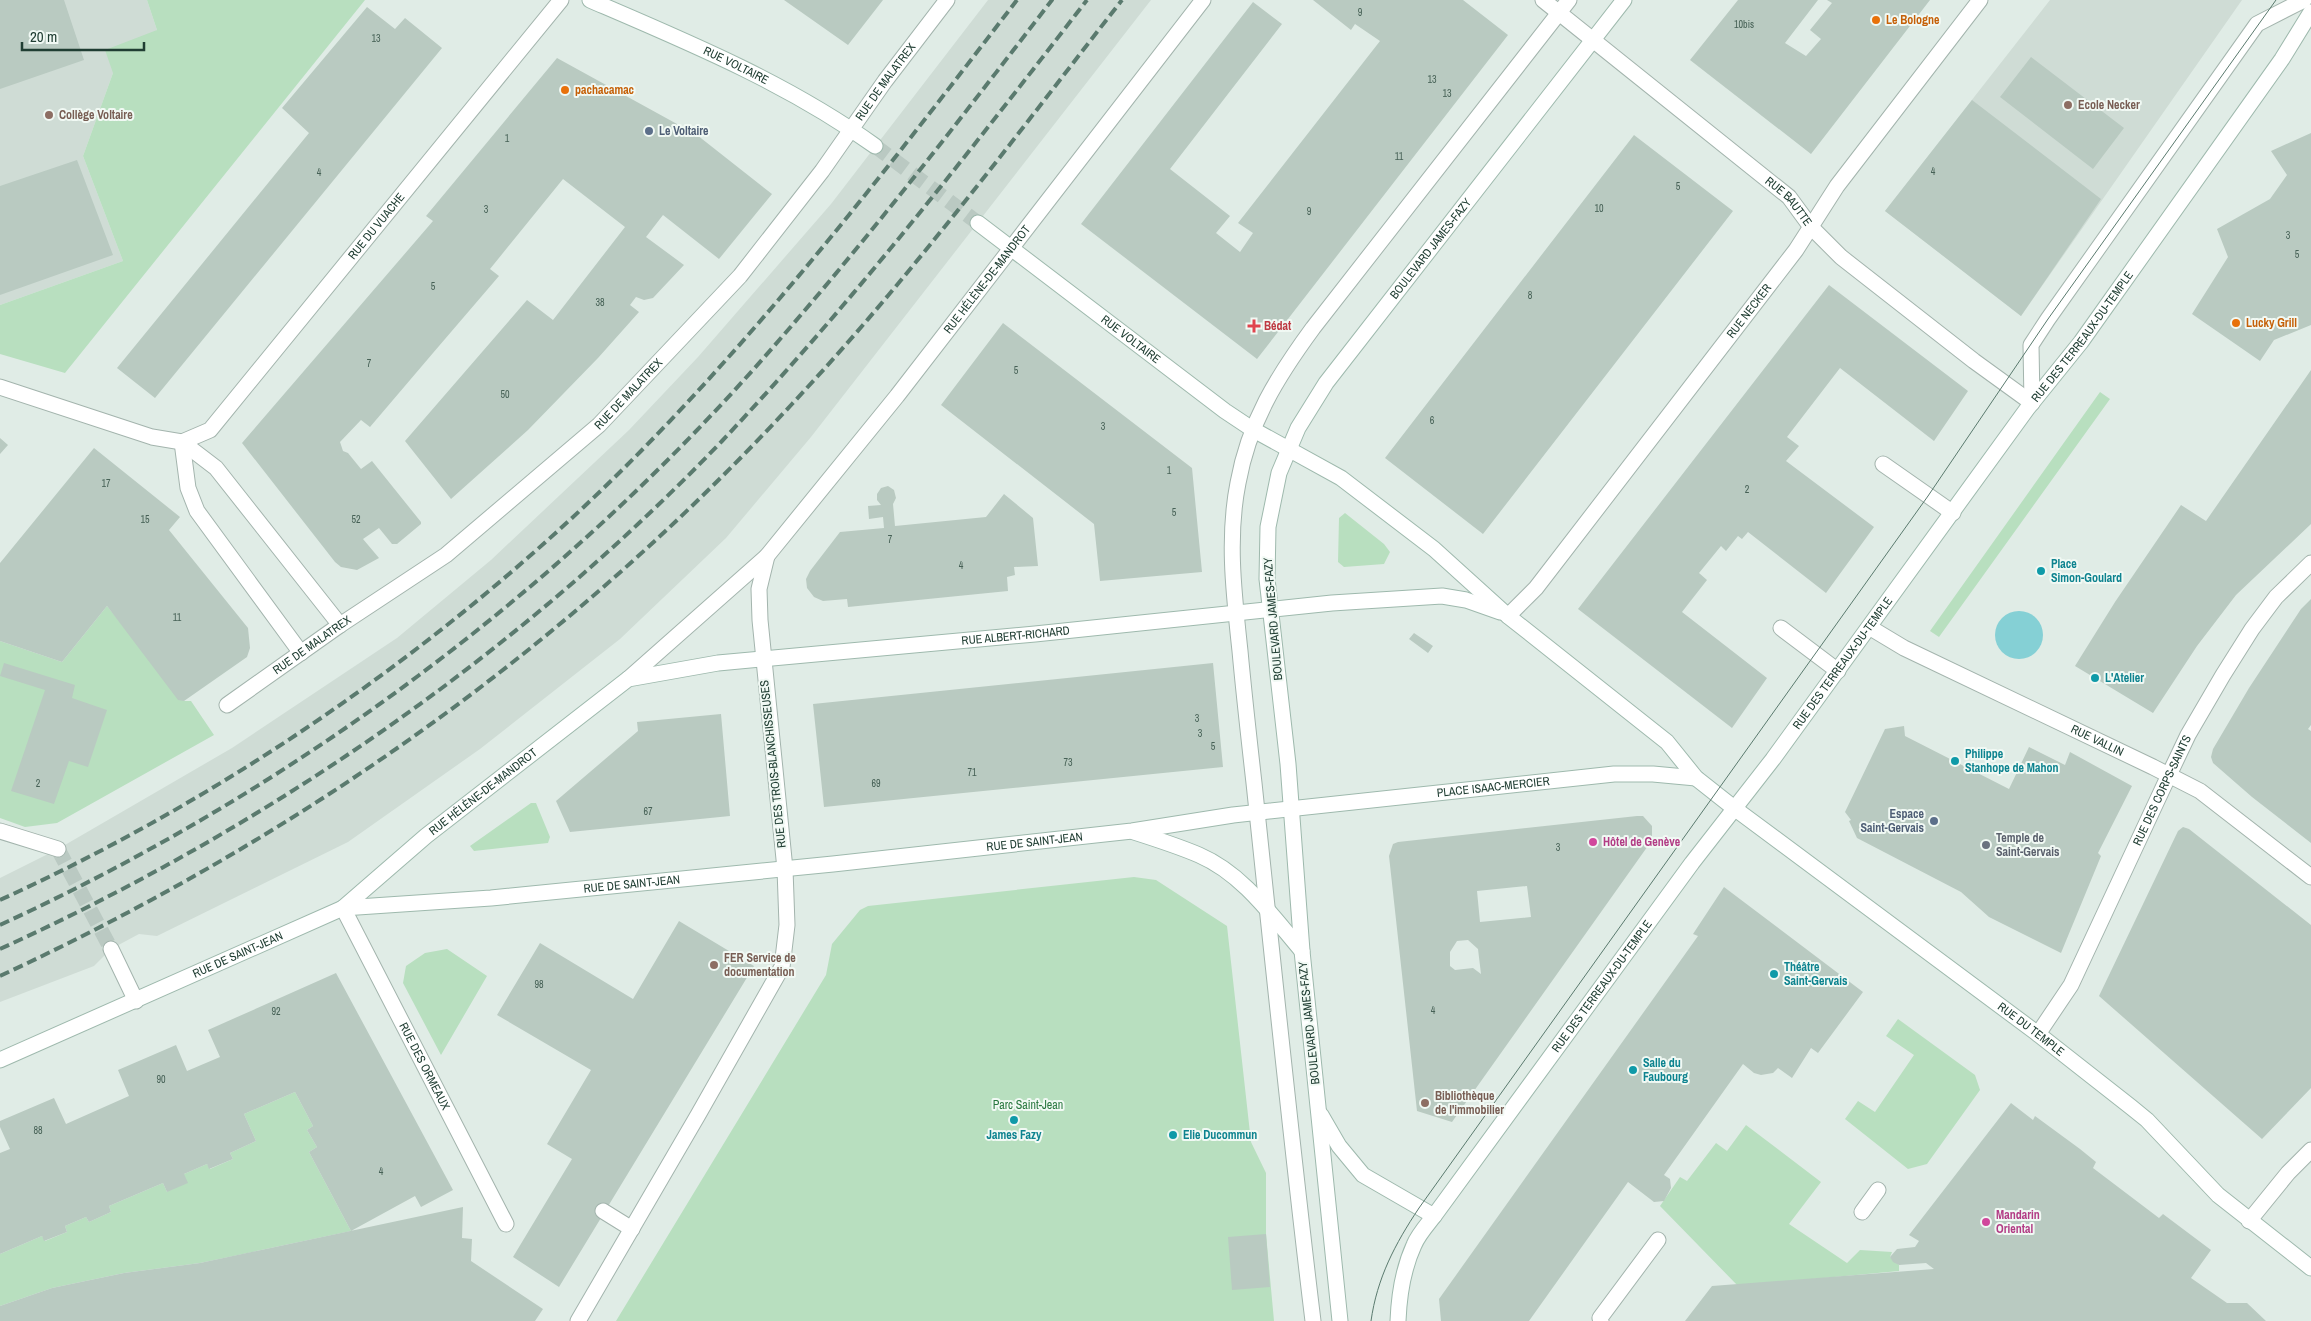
<svg xmlns="http://www.w3.org/2000/svg" width="2311" height="1321" font-family="'Archivo Narrow',sans-serif">
  <rect width="100%" height="100%" fill="#e0ece6"/>
  <path fill="#cfdcd5" d="M0 0H147L157 30 113 73 83 156 123 261 0 305Z
    M988 0H1151L811 437 726 538 620 639 480 749 348 842 157 936 139 934 111 949 94 966 0 1002V878L58 849 232 748 397 638 491 560 629 430 698 357 831 204Z
    M2050 0H2242L2021 316 1885 211Z"/>
  <path fill="#b8dfbf" d="M147 0H365L65 373 0 354V305L123 261 83 156 113 73 105 50 157 30Z
    M2100 392 2110 399 1939 637 1930 631Z
    M1345 513 1384 544 1390 552 1384 564 1344 567 1338 562 1339 518Z
    M107 606 184 701H191L214 735 57 823 25 827 0 818V641L62 662Z
    M531 803H536L550 837 548 843 474 851 470 846Z
    M1134 877 1156 880 1227 926 1251 1142 1266 1173V1234L1274 1321H616L826 975 832 944 860 910 868 906Z
    M447 949 487 976 441 1055 403 983 406 966 425 953Z
    M1898 1019 1975 1075 1980 1090 1927 1164 1908 1169 1845 1119 1858 1101 1875 1112 1914 1055 1886 1036Z
    M295 1092 313 1126 307 1130 317 1147 309 1152 351 1231 200 1263 124 1273 52 1288 0 1306V1254L42 1236 45 1241 67 1232 65 1226 86 1217 89 1222 111 1212 109 1206 163 1183 167 1192 184 1174 207 1164 210 1169 233 1159 230 1153 256 1141 244 1114Z
    M1746 1125 1821 1182 1789 1224 1847 1263 1860 1250 1892 1252 1890 1257 1899 1265V1271L1738 1286 1660 1206 1680 1177 1687 1181 1716 1143 1727 1151Z"/>
  <path fill="#85d0d5" d="M1995 635a24 24 0 1 1 48 0a24 24 0 1 1-48 0Z"/>
  <path fill="#b9cac1" fill-rule="evenodd" d="M0 0H64L84 60 0 89Z
    M784 0H883L848 45Z
    M1313 0H1463L1508 35 1257 359 1081 224 1253 2 1282 24 1170 169 1230 216 1216 233 1240 252 1253 233 1238 223 1380 41 1355 24 1351 30Z
    M1738 0H1818L1785 43 1806 56 1821 39 1810 30 1832 3 1827 0H1930L1811 154 1690 60Z
    M367 7 395 29 405 18 442 48 155 398 117 368 309 133 282 108Z
    M2031 57 2124 128 2093 169 2000 97Z
    M557 58 697 135 772 194 719 259 663 215 646 237 684 265 653 298 644 300 636 297 630 305 639 312 598 358 528 430 451 499 405 441 527 300 553 320 625 227 563 179 490 269 499 276 433 353 370 427 361 420 340 442 343 451 348 453 361 469 372 461 421 522V524L397 544H392L379 528 363 539 379 558 357 570 341 567 335 562 242 443 433 221 426 216Z
    M1972 100 2101 199 2021 316 1885 211Z
    M2311 133V325L2274 340 2260 361 2192 314 2228 257 2217 229 2270 199 2287 175 2271 151Z
    M1634 135 1733 211 1483 534 1385 458Z
    M77 160 113 255 0 295V186Z
    M1829 285 1968 391 1934 441 1840 368 1787 437 1799 446 1786 461 1874 527 1826 593 1748 532 1742 539 1738 536 1726 551 1721 546 1699 573 1707 580 1682 612 1767 678 1732 728 1578 609Z
    M1003 323 1192 468 1202 572 1100 581 1094 524 941 405Z
    M2311 370V524L2236 595 2197 646 2153 713 2075 666 2115 602 2181 505 2206 521Z
    M0 438 8 445 0 454Z
    M94 448 180 517 169 530 248 628 250 648 247 657 184 701 178 700 107 606 62 662 0 641V563Z
    M888 486 894 490 896 498 893 504 895 526 986 517 1004 494 1033 518 1038 566 1014 567 1015 575 1007 577 1008 591 848 607 847 599 823 601 814 597 807 588 806 579 810 571 840 532 884 528 883 517 869 519 868 506 881 505 877 500V494L881 488Z
    M2311 599V725L2308 729 2311 731V843L2252 797 2213 763 2211 757 2213 749 2249 688 2301 609Z
    M1414 633 1433 646 1428 653 1409 639Z
    M4 663 75 685 72 698 107 710 88 767 69 761 54 804 11 791 45 690 0 676Z
    M1213 663 1223 767 824 807 813 704Z
    M721 714 730 816 570 832 556 801 638 731 637 722Z
    M1904 726 1905 736 2009 789 2029 747 2065 765 2070 752 2132 786 2098 853 2101 856 2061 953 1989 917 1961 892 1857 838 1849 821 1851 820 1845 812 1885 729Z
    M1637 816H1643L1652 826V838L1650 843 1452 1122 1417 1111 1389 856 1393 844 1398 842ZM1527 886 1531 917 1480 922 1477 891ZM1468 940 1478 949 1481 974 1473 968 1455 970 1450 966V952L1457 941Z
    M2183 827 2189 829 2311 925V1088L2262 1139 2099 996 2178 831Z
    M1724 887 1863 992 1818 1053 1811 1048 1792 1078 1778 1068 1773 1073 1761 1075 1754 1073 1743 1064 1664 1175 1670 1179 1671 1188 1664 1201 1654 1202 1628 1182 1529 1321H1441L1439 1299 1698 936 1693 934Z
    M679 921 754 966 559 1287 513 1257 572 1159 547 1144 591 1070 497 1015 540 943 633 999Z
    M336 973 453 1190 421 1207 415 1196 351 1231 309 1152 317 1147 307 1130 313 1126 295 1092 244 1114 256 1141 230 1153 233 1159 209 1169 207 1164 184 1174 188 1183 167 1192 163 1183 109 1206 111 1212 89 1222 86 1217 65 1226 67 1232 44 1241 42 1236 0 1254V1153L10 1149 0 1127V1121L54 1098 66 1124 129 1096 118 1070 176 1045 187 1071 220 1057 208 1030Z
    M2011 1103 2033 1120 2035 1116 2080 1149 2096 1162 2093 1168 2159 1218 2163 1214 2211 1250 2191 1278 2227 1303H2247L2266 1321H1685L1712 1286 1934 1269 1926 1263 1899 1265 1893 1262 1890 1257 1897 1249 1915 1247 1919 1241 1909 1235Z
    M463 1207 462 1238 472 1239 471 1261 543 1309 535 1321H0V1306L52 1288 124 1273 200 1263Z
    M1266 1234 1270 1287 1232 1290 1228 1237Z"/>
  <g fill="none" stroke-linecap="round" stroke-linejoin="round">
    <path stroke="#bac9c2" stroke-width="15" stroke-dasharray="15 8" stroke-linecap="butt" d="M58 849 111 949"/>
    <path stroke="#bac9c2" stroke-width="15" stroke-dasharray="15 8" stroke-linecap="butt" d="M875 146 978 223"/>
    <defs>
      <path id="lane" d="M2032 403 2031 345 2048 319 2257 24 2304 0
        M1883 464 1953 513
        M1781 628 1838 671
        M603 1211 632 1229
        M1862 1212 1878 1190
        M1313 1321C1291 1142 1273 962 1254 783 1249 739 1244 695 1240 651 1234 595 1227 538 1238 483 1249 422 1277 377 1313 328L1569 0
        M1601 1321 1600 1318 1658 1240"/>
      <g id="street">
        <path id="s1" d="M1543 0 1789 197 1811 227 1841 257 1974 361 2032 403"/>
        <path id="s2" d="M0 387 152 437 182 442 210 430 561 0"/>
        <path d="M182 442 188 488 197 511 301 653"/>
        <path d="M182 442 216 468 340 625"/>
        <path id="s3" d="M1508 616 1536 588 1796 250 1837 186 1980 0"/>
        <path id="s4" d="M1869 627 1904 648 2153 767 2200 791 2311 877"/>
        <path id="s5" d="M628 679 767 556 897 396 1203 0"/>
        <path id="s6" d="M227 705 340 625 446 555 599 425 740 276 822 171 885 81 947 0"/>
        <path d="M0 831 58 849"/>
        <path id="s7" d="M343 908 506 1224"/>
        <path d="M111 949 136 1001"/>
        <path id="s8" d="M2038 1034 2071 985 2169 775 2188 735 2223 675 2252 629 2276 597 2311 563"/>
        <path d="M2249 1221 2288 1173 2311 1150"/>
        <path d="M578 1321 698 1115 782 967 787 925 785 869 760 620 759 589 767 556"/>
      </g>
      <g id="secondary">
        <path id="s9" d="M590 0C688 42 787 83 875 146"/>
        <path id="s10" d="M978 223 1225 411 1252 429 1341 478 1434 549 1508 616 1667 742 1696 778 1734 808 2038 1034 2131 1107 2147 1120 2218 1195 2311 1268"/>
        <path d="M1134 832C1156 839 1178 846 1199 855 1243 874 1272 916 1302 951"/>
        <path id="s11" d="M343 908 426 836 628 679 718 663 1035 634 1332 603 1442 596 1466 600 1500 612"/>
        <path id="s12" d="M0 1060 343 908 491 898 833 864 1132 831 1233 815 1614 774H1653L1696 778"/>
        <path d="M1321 1115 1339 1146 1363 1175 1434 1216"/>
        <path id="s13" d="M1340 1321 1302 951 1288 764 1267 579 1268 527 1279 473 1298 428 1326 383 1624 0"/>
        <path id="s14" d="M1398 1321C1399 1295 1403 1269 1414 1245 1418 1235 1427 1225 1434 1216L1692 863 1773 759 2027 409 2081 342 2282 59 2311 12"/>
      </g>
    </defs>
    <use href="#lane" stroke="#a3b4ad" stroke-width="17"/>
    <use href="#street" stroke="#a3b4ad" stroke-width="17"/>
    <use href="#secondary" stroke="#9eb9ad" stroke-width="17"/>
    <use href="#lane" stroke="#fff" stroke-width="15"/>
    <use href="#street" stroke="#fff" stroke-width="15"/>
    <use href="#secondary" stroke="#fff" stroke-width="15"/>
    <path stroke="#5a7a6e" stroke-width="1" d="M1371 1321C1377 1278 1395 1244 1419 1208L1928 496 2048 319 2276 0"/>
    <path stroke="#5a7a6e" stroke-width="4" stroke-dasharray="10 5" stroke-linecap="butt" d="M0 900C235 793 460 635 641 451 778 311 898 155 1017 0
      M0 925C284 794 543 604 752 371 858 252 955 126 1052 0
      M0 949C268 827 518 654 722 441 853 302 970 151 1087 0
      M0 976C301 836 566 648 792 404 911 277 1015 137 1122 0"/>
  </g>
  <g fill="#e8710a" stroke="#f1f9f4" stroke-width="2">
    <circle cx="1876" cy="20" r="5"/>
    <circle cx="565" cy="90" r="5"/>
    <circle cx="2236" cy="323" r="5"/>
  </g>
  <g fill="#8d6e63" stroke="#f1f9f4" stroke-width="2">
    <circle cx="2068" cy="105" r="5"/>
    <circle cx="49" cy="115" r="5"/>
    <circle cx="714" cy="965" r="5"/>
    <circle cx="1425" cy="1103" r="5"/>
  </g>
  <g fill="#5c6f8a" stroke="#f1f9f4" stroke-width="2">
    <circle cx="649" cy="131" r="5"/>
    <circle cx="1934" cy="821" r="5"/>
  </g>
  <path fill="#e0444e" stroke="#f1f9f4" stroke-width="2" d="M1251.5 318.5h5v5h5v5h-5v5h-5v-5h-5v-5h5z"/>
  <g fill="#0f9aa8" stroke="#f1f9f4" stroke-width="2">
    <circle cx="2041" cy="571" r="5"/>
    <circle cx="2095" cy="678" r="5"/>
    <circle cx="1955" cy="761" r="5"/>
    <circle cx="1774" cy="974" r="5"/>
    <circle cx="1633" cy="1070" r="5"/>
    <circle cx="1014" cy="1120" r="5"/>
    <circle cx="1173" cy="1135" r="5"/>
  </g>
  <g fill="#d1479c" stroke="#f1f9f4" stroke-width="2">
    <circle cx="1593" cy="842" r="5"/>
    <circle cx="1986" cy="1222" r="5"/>
  </g>
  <circle fill="#6b7280" stroke="#f1f9f4" stroke-width="2" cx="1986" cy="845" r="5"/>
  <g text-anchor="middle" dominant-baseline="central" stroke-width="4" stroke-linejoin="round" paint-order="stroke">
    <g font-size="10" fill="#466156">
      <text x="1360" y="12">9</text>
      <text x="1744" y="24">10bis</text>
      <text x="376" y="38">13</text>
      <text x="1432" y="79">13</text>
      <text x="1447" y="93">13</text>
      <text x="507" y="138">1</text>
      <text x="1399" y="156">11</text>
      <text x="1933" y="171">4</text>
      <text x="319" y="172">4</text>
      <text x="1678" y="186">5</text>
      <text x="1599" y="208">10</text>
      <text x="486" y="209">3</text>
      <text x="1309" y="211">9</text>
      <text x="2288" y="235">3</text>
      <text x="2297" y="254">5</text>
      <text x="433" y="286">5</text>
      <text x="1530" y="295">8</text>
      <text x="600" y="302">38</text>
      <text x="369" y="363">7</text>
      <text x="1016" y="370">5</text>
      <text x="505" y="394">50</text>
      <text x="1432" y="420">6</text>
      <text x="1103" y="426">3</text>
      <text x="1169" y="470">1</text>
      <text x="106" y="483">17</text>
      <text x="1747" y="489">2</text>
      <text x="1174" y="512">5</text>
      <text x="145" y="519">15</text>
      <text x="356" y="519">52</text>
      <text x="890" y="539">7</text>
      <text x="961" y="565">4</text>
      <text x="177" y="617">11</text>
      <text x="1197" y="718">3</text>
      <text x="1200" y="733">3</text>
      <text x="1213" y="746">5</text>
      <text x="1068" y="762">73</text>
      <text x="972" y="772">71</text>
      <text x="38" y="783">2</text>
      <text x="876" y="783">69</text>
      <text x="648" y="811">67</text>
      <text x="1558" y="847">3</text>
      <text x="539" y="984">98</text>
      <text x="1433" y="1010">4</text>
      <text x="276" y="1011">92</text>
      <text x="161" y="1079">90</text>
      <text x="38" y="1130">88</text>
      <text x="381" y="1171">4</text>
    </g>
    <g font-size="12" font-weight="bold" fill="#c56008" stroke="#f1f9f4" text-anchor="start">
      <text x="1886" y="20">Le Bologne</text>
      <text x="575" y="90">pachacamac</text>
      <text x="2246" y="323">Lucky Grill</text>
    </g>
    <g font-size="12" fill="#203e33" stroke="#f1f9f4">
      <text stroke="none"><textPath href="#s9" startOffset="160">RUE VOLTAIRE</textPath></text>
      <text stroke="none"><textPath href="#s6" startOffset="914">RUE DE MALATREX</textPath></text>
      <text stroke="none"><textPath href="#s1" startOffset="318">RUE BAUTTE</textPath></text>
      <text stroke="none"><textPath href="#s2" startOffset="484">RUE DU VUACHE</textPath></text>
      <text stroke="none"><textPath href="#s13" startOffset="1125">BOULEVARD JAMES-FAZY</textPath></text>
      <text stroke="none"><textPath href="#s5" startOffset="539">RUE HÉLÈNE-DE-MANDROT</textPath></text>
      <text stroke="none"><textPath href="#s3" startOffset="389">RUE NECKER</textPath></text>
      <text stroke="none"><textPath href="#s14" startOffset="1206">RUE DES TERREAUX-DU-TEMPLE</textPath></text>
      <text stroke="none"><textPath href="#s10" startOffset="192">RUE VOLTAIRE</textPath></text>
      <text stroke="none"><textPath href="#s6" startOffset="509">RUE DE MALATREX</textPath></text>
      <text transform="translate(1273 619) rotate(-95)">BOULEVARD JAMES-FAZY</text>
      <text stroke="none"><textPath href="#s11" startOffset="756">RUE ALBERT-RICHARD</textPath></text>
      <text stroke="none"><textPath href="#s6" startOffset="104">RUE DE MALATREX</textPath></text>
      <text stroke="none"><textPath href="#s14" startOffset="801">RUE DES TERREAUX-DU-TEMPLE</textPath></text>
      <text stroke="none"><textPath href="#s4" startOffset="255">RUE VALLIN</textPath></text>
      <text transform="translate(773 764) rotate(-96)">RUE DES TROIS-BLANCHISSEUSES</text>
      <text stroke="none"><textPath href="#s12" startOffset="1532">PLACE ISAAC-MERCIER</textPath></text>
      <text stroke="none"><textPath href="#s11" startOffset="182">RUE HÉLÈNE-DE-MANDROT</textPath></text>
      <text stroke="none"><textPath href="#s8" startOffset="274">RUE DES CORPS-SAINTS</textPath></text>
      <text stroke="none"><textPath href="#s12" startOffset="1070">RUE DE SAINT-JEAN</textPath></text>
      <text stroke="none"><textPath href="#s12" startOffset="665">RUE DE SAINT-JEAN</textPath></text>
      <text stroke="none"><textPath href="#s12" startOffset="260">RUE DE SAINT-JEAN</textPath></text>
      <text stroke="none"><textPath href="#s14" startOffset="398">RUE DES TERREAUX-DU-TEMPLE</textPath></text>
      <text transform="translate(1309 1023) rotate(-96)">BOULEVARD JAMES-FAZY</text>
      <text stroke="none"><textPath href="#s10" startOffset="1329">RUE DU TEMPLE</textPath></text>
      <text stroke="none"><textPath href="#s7" startOffset="178">RUE DES ORMEAUX</textPath></text>
    </g>
    <g font-size="12" font-weight="bold" fill="#785e54" stroke="#f1f9f4" text-anchor="start">
      <text x="2078" y="105">Ecole Necker</text>
      <text x="59" y="115">Collège Voltaire</text>
      <text x="724" y="958">FER Service de<tspan x="724" dy="14">documentation</tspan></text>
      <text x="1435" y="1096">Bibliothèque<tspan x="1435" dy="14">de l'immobilier</tspan></text>
    </g>
    <g font-size="12" font-weight="bold" fill="#4e5e75" stroke="#f1f9f4" text-anchor="start">
      <text x="659" y="131">Le Voltaire</text>
      <text x="1924" y="814" text-anchor="end">Espace<tspan x="1924" dy="14">Saint-Gervais</tspan></text>
    </g>
    <g font-size="12" font-weight="bold" fill="#be3a42" stroke="#f1f9f4" text-anchor="start">
      <text x="1264" y="326">Bédat</text>
    </g>
    <g font-size="12" font-weight="bold" fill="#0d838f" stroke="#f1f9f4" text-anchor="start">
      <text x="2051" y="564">Place<tspan x="2051" dy="14">Simon-Goulard</tspan></text>
      <text x="2105" y="678">L'Atelier</text>
      <text x="1965" y="754">Philippe<tspan x="1965" dy="14">Stanhope de Mahon</tspan></text>
      <text x="1784" y="967">Théâtre<tspan x="1784" dy="14">Saint-Gervais</tspan></text>
      <text x="1643" y="1063">Salle du<tspan x="1643" dy="14">Faubourg</tspan></text>
      <text x="1014" y="1135" text-anchor="middle">James Fazy</text>
      <text x="1183" y="1135">Elie Ducommun</text>
    </g>
    <g font-size="12" font-weight="bold" fill="#5b616d" stroke="#f1f9f4" text-anchor="start">
      <text x="1996" y="838">Temple de<tspan x="1996" dy="14">Saint-Gervais</tspan></text>
    </g>
    <g font-size="12" font-weight="bold" fill="#b23c85" stroke="#f1f9f4" text-anchor="start">
      <text x="1603" y="842">Hôtel de Genève</text>
      <text x="1996" y="1215">Mandarin<tspan x="1996" dy="14">Oriental</tspan></text>
    </g>
    <g font-size="12" fill="#28773e" stroke="#f1f9f4">
      <text x="1028" y="1105">Parc Saint-Jean</text>
    </g>
  </g>
  <path d="M22 42v8h122v-8" fill="none" stroke="#203e33" stroke-width="2.5"/>
  <text x="30" y="42" font-size="15" fill="#203e33" stroke="#f1f9f4" stroke-width="4" paint-order="stroke">20 m</text>
</svg>
